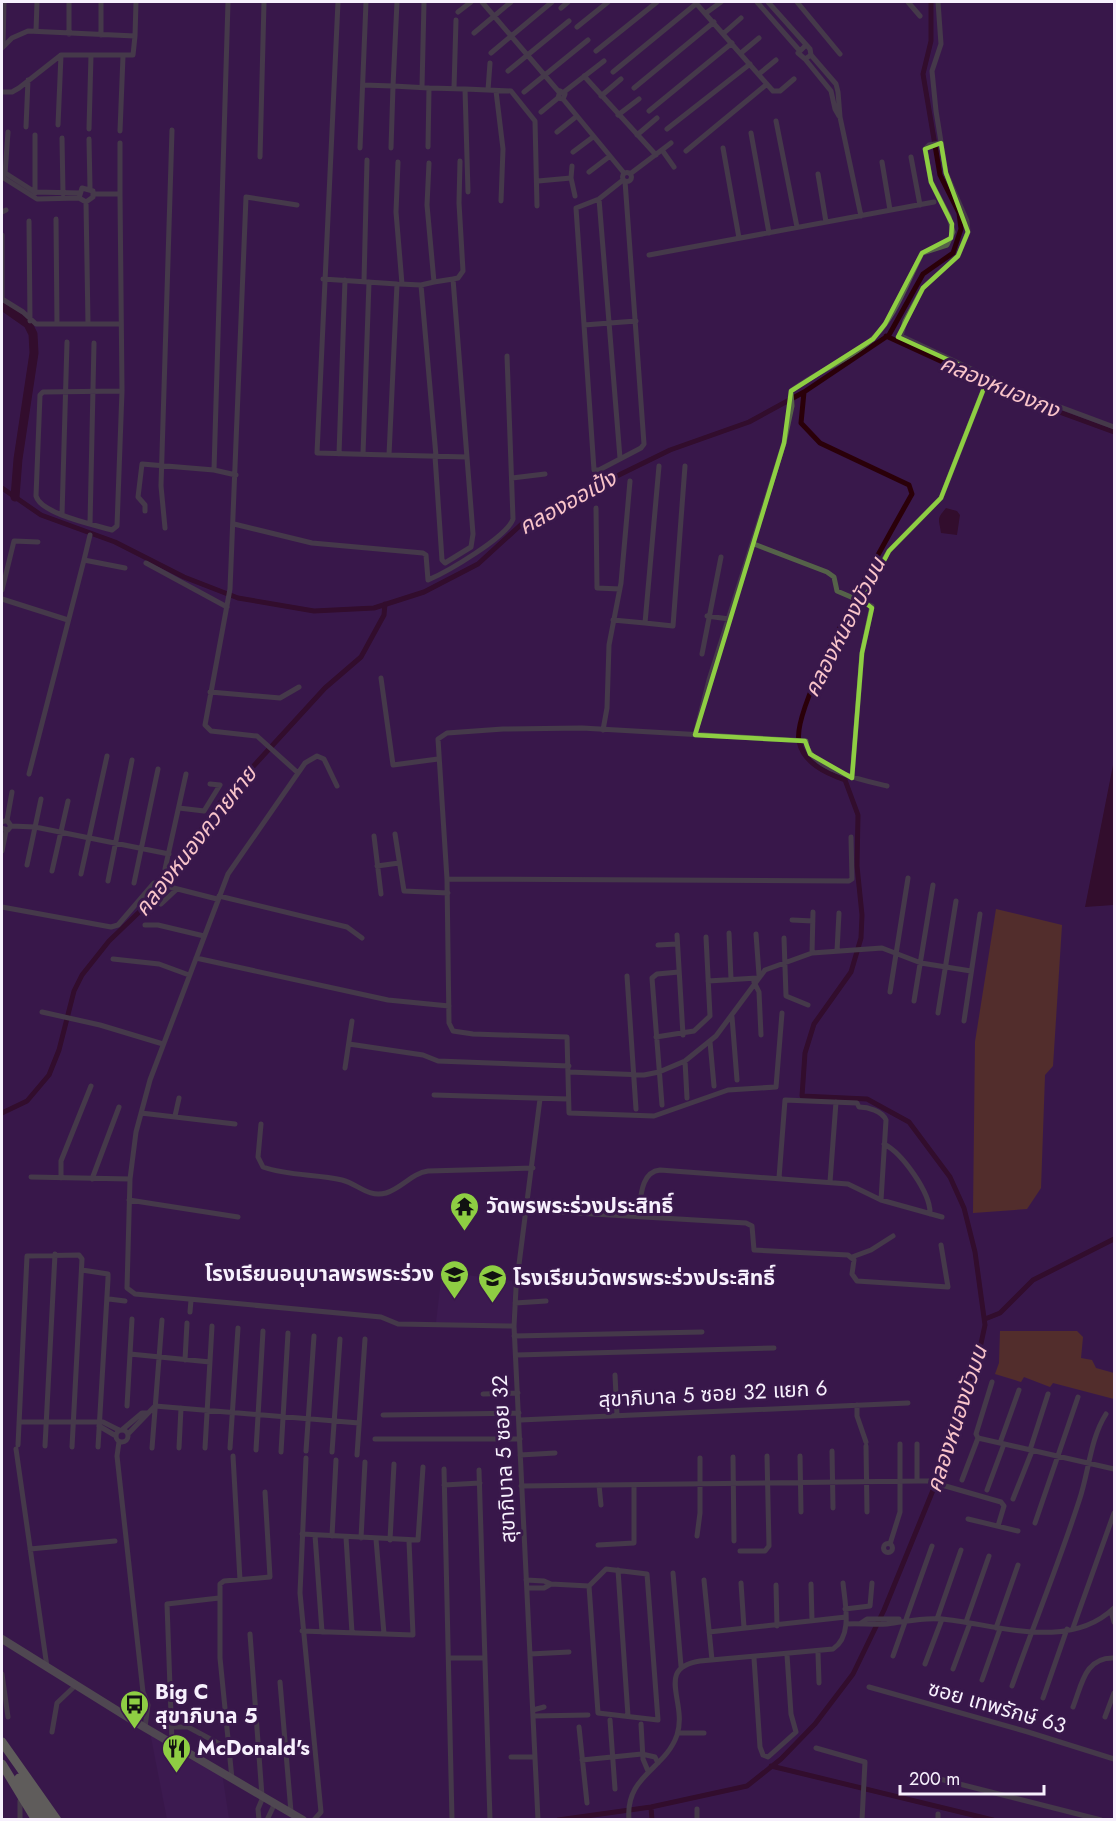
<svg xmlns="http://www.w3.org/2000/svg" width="1116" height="1821" font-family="Jost,'Noto Sans Thai',sans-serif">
  <rect width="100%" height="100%" fill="#39184b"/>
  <path fill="#411d57" d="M442 1272 514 1281 511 1324 436 1323Z
    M150 1732 222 1773 229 1819H167Z"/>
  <path fill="#714808" d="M996 909 1062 925 1053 1066 1045 1075 1041 1188 1027 1209 973 1213 975 1042Z
    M1000 1331H1077L1083 1337 1081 1358 1092 1360 1096 1368 1114 1373V1399L1053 1383 1050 1387 1024 1377 1021 1382 995 1374 999 1363Z"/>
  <path fill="#2a0009" d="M946 508 957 511 960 515 957 535 941 533C939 518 936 520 946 508Z
    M1114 760V905L1085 907Z"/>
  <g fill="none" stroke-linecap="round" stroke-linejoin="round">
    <path stroke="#2a0009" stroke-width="5" d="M886 336 1021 398 1114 432
      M2 488 41 515 115 542 184 577 238 598 314 611 374 608 424 592 478 564 525 521 670 450 749 422 804 392 889 335 923 274 953 253 961 229 959 213 940 175 923 74 931 41V2
      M2 1113 27 1101 49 1075 59 1050 74 991 82 975 109 941 158 894 217 806 325 688 361 657 384 615 385 604
      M985 1319 1000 1313 1033 1280 1114 1239
      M771 1766 993 1820
      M651 1807 652 1820
      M558 1820 651 1807 747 1786 781 1759 815 1724 853 1674 884 1610 938 1478 977 1362 985 1325 975 1252 964 1208 950 1177 909 1122 867 1099 802 1096 805 1053 814 1024 851 972 861 938 862 915 857 866 858 815 845 780C826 773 803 763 799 741 791 705 890 533 912 494L909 485 820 443 801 423 804 392"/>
    <path stroke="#2a0009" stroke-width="9" d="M2 306 28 324 33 334 34 353 18 459 15 497"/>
    <path stroke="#556249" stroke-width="5" d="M482 2 559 92
      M695 2 773 91H780L794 79
      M757 2 799 50
      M768 2 810 49 811 55 805 59 798 53 805 46
      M797 2 840 54
      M908 2 920 16
      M938 2 941 44 932 71 936 111 946 173 967 221 968 232 958 256 923 288 905 321 901 336 1020 392 1114 427
      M561 8 568 2
      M458 12 471 2
      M706 13 721 2
      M577 27 608 2
      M36 31 37 2
      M474 33 511 2
      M724 33 741 18
      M69 34V2
      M101 35V2
      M3 46 4 2
      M2 48 12 38 28 31 135 36 136 2
      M596 51 657 2
      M491 53 552 2
      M741 53 759 38
      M811 55 836 84 838 92 840 117 861 216
      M805 59 831 91 835 109 839 116
      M508 71 569 21
      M613 72 697 3
      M759 74 776 60
      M584 76 656 155
      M363 85 393 86 397 2
      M422 87 424 2
      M429 88 465 89 468 192
      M454 88 456 20
      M634 88 714 22
      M465 89 511 91 535 121 537 206
      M488 90 490 63
      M496 91 503 149 501 201
      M2 92H12L19 88 61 55H133L135 36
      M524 92 588 40
      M564 92 604 61
      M601 96 621 79
      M563 99 565 94 560 91 558 98 563 99 624 173
      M649 111 732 43
      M541 112 558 98
      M618 115 639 99
      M776 121 797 227
      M58 125 61 55
      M26 127 28 80
      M89 129 91 55
      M667 129 750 64
      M120 131 123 56
      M557 132 577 116
      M751 133 769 233
      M35 135V193
      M637 135 657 118
      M62 138 63 194
      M89 139 90 188
      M360 148 366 2
      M391 148 393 86 429 88 428 147
      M723 148 739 238
      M662 150 674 167
      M686 151 767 84
      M573 152 593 137
      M260 157 264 2
      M911 157 920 205
      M398 162 396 212 402 284
      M882 162 890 210
      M429 163 427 205 434 282 453 279 473 534 471 547 445 563 442 560 435 456
      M2 171 35 192 79 193
      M589 172 610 156
      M622.5 177a4.5 4.5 0 1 1 9 0a4.5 4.5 0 1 1-9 0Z
      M5 174 8 132
      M630 174 671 143
      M818 174 826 222
      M2 177 37 199 79 198 86 202 93 197V191L82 188 79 198
      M571 178 572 166
      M623 180 599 199 576 208 594 470H599L641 448 644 444 625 181
      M538 181 571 178 575 196
      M94 194H120V143
      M120 194 122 391 117 526 112 530C95 525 41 514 36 496L40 395 43 392 122 391
      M599 199 620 458
      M86 202 88 324
      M297 205 246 197 230 589 205 725 211 731 257 736 298 773
      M2 212 6 210
      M56 219 57 324
      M29 221 30 321
      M2 235V300
      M649 255 934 202
      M323 279 397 284 389 455 317 453 338 2
      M453 279 458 278 463 271 459 203 460 161
      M364 281 367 160
      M400 284 421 285 434 282
      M421 285 436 456
      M2 299 23 312 36 324H121
      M584 325 636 321
      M339 454 345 280
      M363 454 369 282
      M389 455 467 457
      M214 470 228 2
      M512 478 545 474
      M596 508 597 588 620 589
      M145 511V505L138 497 142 464 214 470 236 475
      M62 515 67 342
      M90 524 94 343
      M234 524 312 543 423 553 426 555 428 580C447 572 507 537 513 519L507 356
      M165 528 161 486 172 130
      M754 544 827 572 834 577 837 591 872 606 862 653 852 778
      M84 560 90 535
      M146 563 227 607
      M2 590 14 541 38 542
      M2 599 68 620
      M864 602 876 573 889 551 941 498 988 378
      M707 616 729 619
      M613 620 645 623 659 466
      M645 623 673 626 685 466
      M702 654 721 557
      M381 678 393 765 438 759
      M210 692 280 698 299 687
      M603 730 607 708 609 645 621 583 630 481
      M695 735 709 680 784 443 792 406 791 391C815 372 846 362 870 341 895 319 907 282 922 253L947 245 953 232 949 217 931 182 925 149 929 145 941 143
      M29 774 84 560 125 568
      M337 786 324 759 317 756 305 763 228 874 150 1080 136 1132 130 1179 127 1288 135 1294 381 1317 398 1324 514 1326
      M179 808 204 811 220 785 210 784
      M7 820 12 792
      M2 822 7 820 11 826 8 830 2 828
      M11 826 35 827 169 854
      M395 834 404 891 448 893
      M374 836 381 894
      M2 851 6 831
      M27 865 41 799
      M377 866 399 863
      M165 869 186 774
      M52 871 68 801
      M81 874 107 756
      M447 879 849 881 852 879 851 837
      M108 881 132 760
      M134 883 158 769
      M219 896 347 927 362 938
      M161 904 177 889
      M2 907 111 927 118 925 154 883 217 899
      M792 920 813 921
      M145 925H158L204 936
      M729 933 731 979
      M756 934 759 975
      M677 935 683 1035
      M784 938 786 996 808 1005
      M658 945 677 944
      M837 951 839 913
      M812 953 813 912
      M196 958 388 1000 449 1006
      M113 959 159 964 189 975
      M627 976 636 1109
      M708 981 757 978
      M754 982 759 992 761 1035
      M890 992 908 878
      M914 1001 933 885
      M42 1012 100 1025 163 1044
      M782 1013 776 1087 728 1090 654 1116 569 1113 567 1037 473 1034 453 1031 449 1023 447 879 438 739 447 733 503 729 582 728 806 741C807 769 865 781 887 786
      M938 1013 956 901
      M732 1017 737 1080
      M964 1021 980 914
      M656 1037 694 1031 710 1016 706 937
      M710 1042 714 1086
      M349 1044 423 1055 438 1061 569 1066
      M685 1061 687 1098
      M345 1068 352 1021
      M569 1072 644 1075 659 1072 685 1061 716 1036 765 970 812 953 882 948 921 963 971 971
      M434 1095 568 1099
      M662 1105 652 978 657 974 679 972
      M141 1113 235 1124
      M175 1116 179 1098
      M261 1124 258 1157 263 1167C288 1176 316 1174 342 1180 358 1184 368 1198 386 1193 402 1188 412 1173 428 1171L533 1168
      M884 1144C902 1153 931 1193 930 1214
      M31 1177 130 1179
      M61 1178V1161L91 1086
      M779 1178 785 1100 857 1103 859 1107C868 1107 882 1111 886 1120L881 1200
      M92 1179 119 1107
      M830 1182 836 1102
      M129 1200 238 1217
      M526 1210 746 1223 752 1226 754 1250 848 1255 854 1260 852 1274 857 1281 948 1287 941 1245
      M638 1216C641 1199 640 1172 660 1170L848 1184 881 1200 942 1217
      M852 1257 871 1250 893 1236
      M82 1270 108 1274V1279L98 1447
      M109 1299 125 1301
      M515 1303 546 1301
      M190 1312 191 1300
      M514 1336 702 1332
      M130 1354 210 1362
      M516 1355 774 1348
      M185 1360 187 1323
      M615 1375 617 1415
      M992 1382 976 1434 978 1438 1114 1469
      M483 1394 518 1393
      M857 1405V1416L866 1442
      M127 1406 132 1319
      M383 1415 519 1413
      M520 1420 908 1403
      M19 1422H103L119 1430
      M99 1426 116 1436
      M123 1429 142 1413H148
      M116 1436a6 6 0 1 1 12 0a6 6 0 1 1-12 0Z
      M128 1434 155 1406 359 1423
      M375 1439H520
      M119 1442 117 1456 143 1692 148 1705 145 1727
      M1000 1443 1019 1390
      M18 1445 27 1256 79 1255 82 1259 72 1447
      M45 1446 55 1254
      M866 1446 867 1512
      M152 1448 162 1320
      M179 1448 181 1408
      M205 1448 212 1326
      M230 1448 238 1328
      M16 1449 47 1667
      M256 1450 263 1331
      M1030 1450 1048 1394
      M306 1451 314 1336
      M832 1451 833 1508
      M281 1452 288 1333
      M332 1452 340 1339
      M357 1455 365 1339
      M520 1455 555 1453
      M233 1456 240 1580
      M800 1456 801 1512
      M733 1457 734 1541
      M306 1458 300 1593 321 1812 314 1820
      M444 1469 452 1820
      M479 1470 490 1820
      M962 1480 978 1438
      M917 1481V1444
      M444 1485 480 1483
      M599 1485 601 1505
      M521 1486 917 1481H928L1001 1502 1004 1506 998 1526
      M987 1490 1004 1444
      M1013 1499 1032 1451
      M968 1519 1018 1531
      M1035 1523 1078 1397
      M302 1534 418 1540 423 1467
      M315 1535 322 1632
      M332 1536 336 1460
      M697 1536 700 1513V1458
      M346 1537 352 1633
      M361 1538 365 1462
      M376 1539 384 1634
      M390 1540 394 1464
      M883.5 1548a4.5 4.5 0 1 1 9 0a4.5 4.5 0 1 1-9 0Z
      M890 1544 900 1512V1444
      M598 1545 634 1543V1485
      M30 1549 115 1541
      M740 1551H765L769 1546 767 1456
      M618 1570 628 1716
      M673 1573 681 1666
      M526 1580 544 1581 551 1584 544 1588H527
      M704 1580 712 1660
      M741 1583 744 1628
      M551 1584 589 1586 606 1569 647 1574 658 1720 598 1713 589 1586
      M811 1584 812 1620
      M776 1585 777 1626
      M845 1609 870 1606 872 1583
      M1111 1611 1114 1622
      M937 1619 961 1550
      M966 1622 989 1556
      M861 1623 867 1619H899
      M846 1624C860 1623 873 1625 887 1624 905 1622 922 1617 941 1619 996 1624 1068 1652 1114 1608
      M996 1628 1018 1565
      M1073 1628 1114 1513
      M302 1631 413 1635 409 1541
      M709 1632 846 1617
      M250 1634 262 1796
      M818 1653 819 1683
      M530 1654 569 1652
      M893 1656 932 1546
      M449 1658H484
      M754 1658 760 1747 763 1755 768 1757 796 1732 791 1714 787 1655
      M925 1664 942 1619
      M953 1669 970 1623
      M2 1674 8 1717
      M982 1680 1000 1629
      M280 1682 291 1812
      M1012 1686C1034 1624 1059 1563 1079 1501 1089 1472 1090 1439 1106 1414
      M869 1687 1028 1732 1114 1759
      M1043 1698 1067 1629
      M1073 1707C1082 1684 1085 1657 1114 1658
      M533 1710 544 1707
      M533 1716 588 1715
      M172 1717 226 1714
      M1105 1717 1114 1693
      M610 1720 615 1789
      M137 1723 143 1692
      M641 1724 643 1759 648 1771
      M173 1727H188L229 1749
      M579 1727 587 1803
      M52 1732 57 1703 76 1685
      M678 1733H704
      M172 1743 167 1604 219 1598
      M816 1748 865 1762 862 1820
      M511 1757H535
      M582 1760 642 1754 655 1757 658 1763
      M920 1774 1101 1820
      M232 1779 220 1658V1584L224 1581 270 1577 265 1492
      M20 1801V1820
      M697 1809V1820
      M938 1814V1820
      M259 1820 258 1809 263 1797
      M267 1820 275 1803
      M538 1820 514 1326 516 1288 540 1099
      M629 1820C625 1775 665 1770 677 1735 688 1702 654 1668 700 1661L833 1649C853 1636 845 1604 843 1583"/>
    <path stroke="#6c8159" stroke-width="8" d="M2 1639 137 1723 303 1820"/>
    <path stroke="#8eaf70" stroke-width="9" d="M2 1742 57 1820
      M2 1764 36 1820
      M19 1778 46 1820"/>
  </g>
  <path d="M0 0H1116V1821H0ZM941 143 946 173 968 232 958 256 923 288 898 337 988 378 941 498 889 551 863 601 872 608 862 653 852 778 810 754 805 741 695 735 784 443 791 391 873 339 885 324 922 253 951 238 952 224 931 182 925 149Z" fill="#39184b" fill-opacity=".55" fill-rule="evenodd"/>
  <path fill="none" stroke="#8ece43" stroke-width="4.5" stroke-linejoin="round" d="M941 143 946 173 968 232 958 256 923 288 898 337 988 378 941 498 889 551 863 601 872 608 862 653 852 778 810 754 805 741 695 735 784 443 791 391 873 339 885 324 922 253 951 238 952 224 931 182 925 149Z"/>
  <defs>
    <symbol id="temple-pin" viewBox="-11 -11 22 30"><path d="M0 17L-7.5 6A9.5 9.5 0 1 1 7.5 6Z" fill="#8ece43" stroke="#39184b"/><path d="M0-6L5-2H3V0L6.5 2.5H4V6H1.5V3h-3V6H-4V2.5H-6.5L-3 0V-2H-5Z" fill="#111"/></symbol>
    <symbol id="school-pin" viewBox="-11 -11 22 30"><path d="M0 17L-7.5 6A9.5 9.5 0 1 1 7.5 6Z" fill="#8ece43" stroke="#39184b"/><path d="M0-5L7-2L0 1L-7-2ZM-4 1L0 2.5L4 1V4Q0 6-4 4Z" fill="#111"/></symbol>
    <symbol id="bus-pin" viewBox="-11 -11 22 30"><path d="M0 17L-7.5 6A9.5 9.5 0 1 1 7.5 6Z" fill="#8ece43" stroke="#39184b"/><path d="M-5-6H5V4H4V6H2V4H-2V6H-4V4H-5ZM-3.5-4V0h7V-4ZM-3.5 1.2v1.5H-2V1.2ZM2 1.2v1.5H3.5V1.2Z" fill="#111"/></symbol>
    <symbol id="restaurant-pin" viewBox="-11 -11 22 30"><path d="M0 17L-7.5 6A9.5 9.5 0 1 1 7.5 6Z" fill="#8ece43" stroke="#39184b"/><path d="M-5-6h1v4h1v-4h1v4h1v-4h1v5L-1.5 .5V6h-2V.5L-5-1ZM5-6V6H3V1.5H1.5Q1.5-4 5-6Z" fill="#111"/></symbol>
  </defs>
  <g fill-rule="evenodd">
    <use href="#temple-pin" x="448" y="1190" width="33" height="45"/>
    <use href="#school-pin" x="438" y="1258" width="33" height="45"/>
    <use href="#school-pin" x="476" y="1262" width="33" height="45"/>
    <use href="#bus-pin" x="118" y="1688" width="33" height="45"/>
    <use href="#restaurant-pin" x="160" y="1732" width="33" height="45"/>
  </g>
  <g text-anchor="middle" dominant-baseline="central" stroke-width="6" stroke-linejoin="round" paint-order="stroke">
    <g font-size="21" font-weight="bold" fill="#f7f0fd" stroke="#39184b" text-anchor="start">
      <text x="486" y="1206">วัดพรพระร่วงประสิทธิ์</text>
      <text x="434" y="1274" text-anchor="end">โรงเรียนอนุบาลพรพระร่วง</text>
      <text x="513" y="1278">โรงเรียนวัดพรพระร่วงประสิทธิ์</text>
      <text x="155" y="1692">Big C<tspan x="155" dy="24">สุขาภิบาล 5</tspan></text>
      <text x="197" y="1748">McDonald's</text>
    </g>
    <g font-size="21" fill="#f7f0fd" stroke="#39184b">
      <text transform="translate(713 1394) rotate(-3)">สุขาภิบาล 5 ซอย 32 แยก 6</text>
      <text transform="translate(504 1459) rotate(-93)">สุขาภิบาล 5 ซอย 32</text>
      <text transform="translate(997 1707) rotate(16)">ซอย เทพรักษ์ 63</text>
    </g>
    <g font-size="22" font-style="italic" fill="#f9c4ca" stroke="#39184b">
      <text transform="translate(1000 386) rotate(23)">คลองหนองกง</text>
      <text transform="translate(567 502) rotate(-29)">คลองออเป้ง</text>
      <text transform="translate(844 627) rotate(-63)">คลองหนองบัวมน</text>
      <text transform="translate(195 841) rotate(-52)">คลองหนองควายหาย</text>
      <text transform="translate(956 1419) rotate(-72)">คลองหนองบัวมน</text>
    </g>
  </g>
  <rect width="1116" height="1821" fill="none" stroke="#f7f0fd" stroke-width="6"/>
  <path d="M900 1785v9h144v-9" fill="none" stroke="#f7f0fd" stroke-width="3"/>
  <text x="909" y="1785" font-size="18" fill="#f7f0fd" stroke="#39184b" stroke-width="4.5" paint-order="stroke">200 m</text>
</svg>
